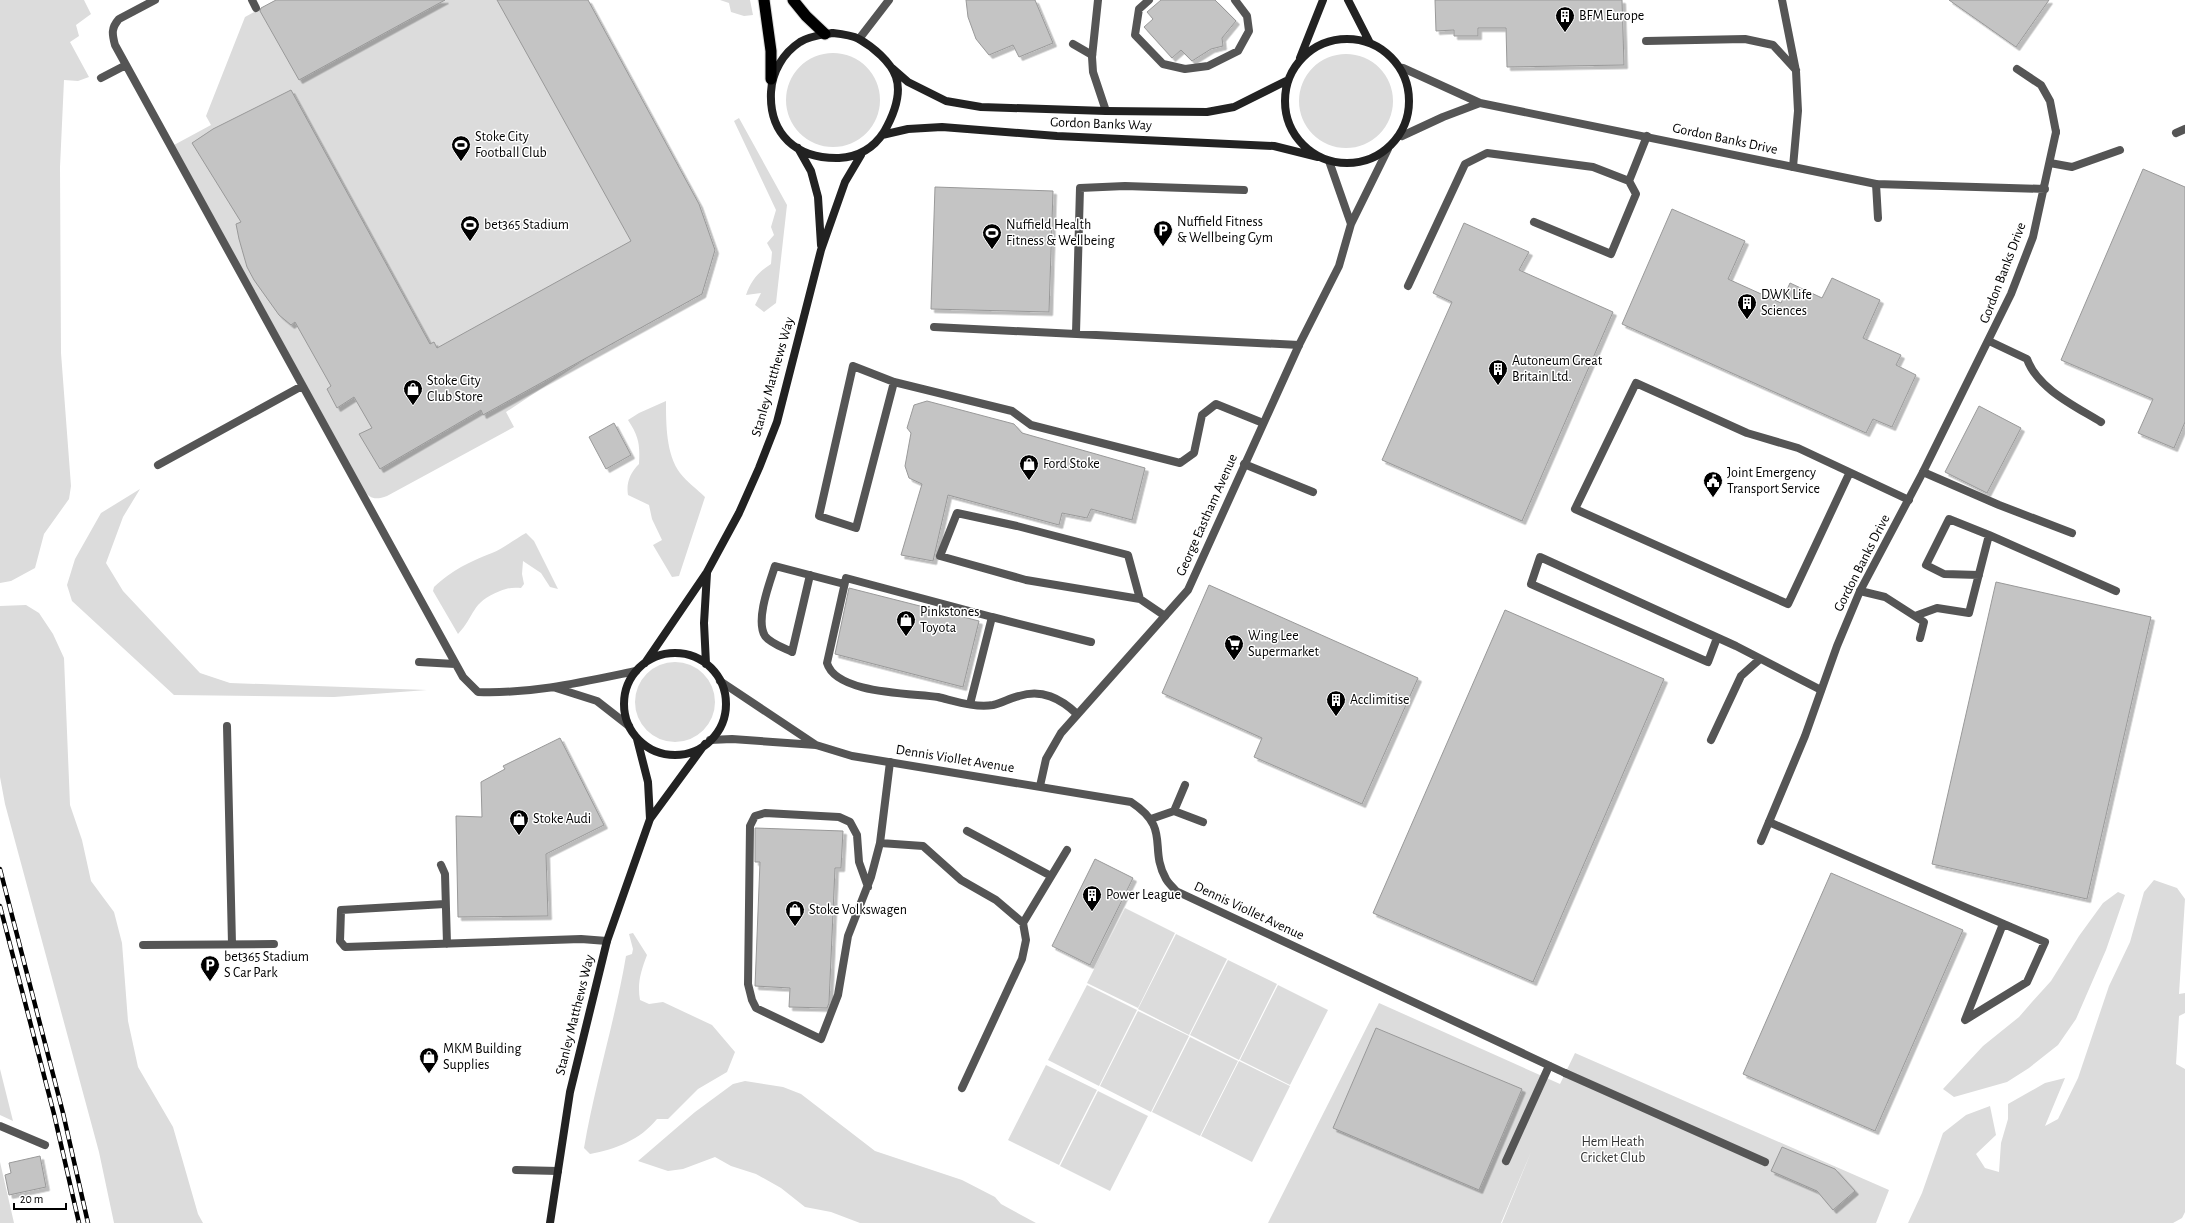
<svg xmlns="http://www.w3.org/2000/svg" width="2185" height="1223" font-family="'Alegreya Sans',sans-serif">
  <defs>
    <filter id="shadow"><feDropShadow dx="3.5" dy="3.5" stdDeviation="0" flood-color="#0004"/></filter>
  </defs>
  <rect width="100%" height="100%" fill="#fff"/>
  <path fill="#dcdcdc" d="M0 0H84L91 14 76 25 79 36 70 42 89 77 78 81 64 80 60 167 61 353 71 486 69 499 44 534 35 568 11 581 0 583Z
    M276 0H588L699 204 715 250 702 294 586 359 506 412 514 427 387 496C367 504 364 490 356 475L174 145 211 125 206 116 245 17Z
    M720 0H750L753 15 744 16 731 12 729 3Z
    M786 100a47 47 0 1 1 94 0a47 47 0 1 1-94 0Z
    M1299 101a47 47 0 1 1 94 0a47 47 0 1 1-94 0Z
    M739 118 787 205 776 303 764 312 755 305 761 293 746 295C751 281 758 272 771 264L772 252 767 243 774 235 771 227 776 210 734 121Z
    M666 401C666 424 666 454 680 473 687 482 697 489 705 497L679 576 672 577 653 545 662 540 652 519 649 505 628 495C626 483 630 473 639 464 640 444 639 437 628 420L639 413Z
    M140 489 123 517 106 563 123 591 200 673 230 683 427 690 334 697 174 695 72 601 67 585 75 559 101 513Z
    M526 533 534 541 558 589 550 587 541 573 523 561 522 574 524 584 521 588C513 587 507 588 500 591 470 603 476 615 458 634L433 591 434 587C454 569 467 563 492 553 504 548 515 539 526 533Z
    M26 605 39 613 53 634 64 658 70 805 82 840 91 881 114 912 122 943 128 1021 138 1067 173 1127 198 1214 203 1223H114L99 1152 5 804 0 777V606Z
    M635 702a40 40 0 1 1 80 0a40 40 0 1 1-80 0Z
    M2154 880 2177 888 2185 899 2179 994 2185 993V1013L2179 1016 2176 1064 2185 1069V1212L2182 1218 2173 1223H1908L1922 1193 1943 1133 1966 1115 1990 1106 1996 1135 1976 1154 1985 1168 1999 1172 2001 1143 2008 1119V1104L2045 1083 2065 1078 2045 1126 2058 1119 2078 1078 2109 986 2130 942 2144 892Z
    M2118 892 2125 895 2106 950 2076 1019 2058 1045 2029 1068 2007 1082 1954 1097 1943 1089 1983 1046 2019 1017 2032 1002 2051 981 2079 936 2103 903Z
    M1125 908 1175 933 1138 1008 1087 983Z
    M633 933 647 955C641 971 637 983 640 1000L649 1004 663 1002 712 1025 735 1052 727 1072 698 1089 668 1119H657C640 1140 616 1149 590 1154L584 1148C595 1083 615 1021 626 956L632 954 633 949 629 934Z
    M1176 934 1227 959 1189 1035 1138 1009Z
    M1228 960 1277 984 1239 1060 1190 1035Z
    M1087 985 1137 1010 1099 1086 1048 1060Z
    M1278 985 1328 1010 1290 1085 1240 1060Z
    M1379 1003 1560 1084 1575 1053 1889 1190 1876 1223H1502L1531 1152 1501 1223H1268Z
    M1138 1011 1189 1036 1151 1112 1100 1086Z
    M1190 1037 1238 1061 1200 1136 1152 1112Z
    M1239 1061 1290 1086 1252 1162 1201 1136Z
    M1046 1065 1097 1090 1059 1165 1008 1140Z
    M0 1069 13 1121 0 1115Z
    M745 1081 783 1087 801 1094 875 1151 962 1180 995 1197 1001 1204 1036 1223H860L831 1212 805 1207 781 1188 756 1174 731 1166 715 1157 683 1169 668 1171 638 1161 695 1112 733 1084Z
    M1098 1091 1148 1116 1110 1191 1060 1166Z
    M0 1162 14 1223H0Z"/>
  <path fill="#c4c4c4" stroke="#999" filter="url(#shadow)" d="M276 0H445L299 80 260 11 261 8Z
    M497 0H588L699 204 715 250 702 294 483 415 481 410 380 469 359 434 372 428 354 397 337 408 327 389 331 386 295 322 291 325 279 315 254 280 247 267 239 239 236 224 241 222 192 143 213 129 291 90 430 344 434 342 437 348 631 241Z
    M966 0H1035L1053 43 1019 57 1013 45 989 55 976 39 968 17Z
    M1161 0H1215L1236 21 1222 38 1223 46 1211 49 1192 61 1181 50 1172 58 1144 27 1153 19 1147 12Z
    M1435 0H1622L1624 65 1507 67 1506 28H1478V36H1454V30L1436 31Z
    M1949 0H2049L2016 47Z
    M2143 169 2185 187V422L2174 448 2138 433 2153 399 2061 360Z
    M935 187 1053 191 1049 312 931 309Z
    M1672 209 1745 241 1728 279 1781 303 1790 283 1822 298 1832 278 1880 300 1863 338 1901 355 1896 365 1916 375 1892 427 1873 419 1866 433 1622 324Z
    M1464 223 1529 252 1519 270 1613 312 1522 521 1382 460 1452 302 1433 293Z
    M927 401 1014 424 1022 433 1145 468 1132 520 1091 509 1087 518 1062 513 1059 525 948 495 933 561 901 555 922 484 909 478 905 466 911 433 907 428 914 405Z
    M1979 406 2021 428 1987 493 1945 472Z
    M614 423 631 455 606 469 589 437Z
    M1996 582 2151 617 2087 899 1932 864Z
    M1209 585 1418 678 1362 804 1254 757 1262 738 1162 693Z
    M849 588 979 621 963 687 835 654Z
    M1505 610 1664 679 1533 982 1373 913Z
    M560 738 604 825 546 854 548 916 458 917 456 816 482 817 481 782 505 769 503 766Z
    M755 828 843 831 841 868H835L829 1003 827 1008 789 1007 790 988 755 986 760 862H755Z
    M1095 859 1133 878 1090 965 1052 946Z
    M1831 873 1963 930 1875 1131 1743 1074Z
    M1376 1028 1522 1089 1479 1190 1333 1128Z
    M1782 1147 1835 1169 1855 1191 1833 1210 1817 1191 1771 1171Z
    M40 1156 46 1187 9 1195 5 1175 11 1173 9 1163Z"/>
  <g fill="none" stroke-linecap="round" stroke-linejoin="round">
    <defs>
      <path id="trunk" d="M764 0 771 51V79
        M793 0 806 16 825 34"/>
    </defs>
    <use href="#trunk" stroke="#dbdbdb" stroke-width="13"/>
    <path stroke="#555" stroke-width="8" d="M155 0 119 19C111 28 112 34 115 45L463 677 478 692C532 694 583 682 636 671
      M252 0 256 8
      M1149 0 1139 9 1135 35 1163 64 1185 69 1208 66 1238 51 1249 31 1247 16 1235 0
      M1782 0 1796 71 1798 111 1793 167
      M1646 41 1745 39 1773 45 1796 70
      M1073 44 1092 55
      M2017 69 2041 85 2050 101 2056 132
      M101 78 126 65
      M2176 133 2185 129
      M2050 163 2072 167 2120 150
      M1876 184 1878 218
      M1534 222 1611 254 1636 194 1629 181
      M1408 286 1465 164 1487 153 1593 167 1629 181 1647 136
      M934 327 1299 345
      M1076 333 1080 188 1125 186 1244 190
      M1989 341 2027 359C2038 389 2075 406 2101 422
      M894 382 856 528 819 516 853 366 894 382 1012 411 1031 425 1180 463 1194 453 1202 415 1216 404 1263 423
      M1244 464 1313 492
      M158 465 302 386
      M1923 472 1999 505 2072 533
      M1849 474 1788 604 1575 509 1636 383 1747 433 1798 448 1909 500
      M810 575 792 652C784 648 770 643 765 636 755 620 770 582 775 566L844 584
      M1979 575 1944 574 1926 565 1949 519 1989 535
      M1860 591 1885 597 1924 622 1920 638
      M1140 599 1128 555 1017 526 957 513 940 556 1026 580 1140 599 1165 616
      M1915 616 1937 608 1969 613 1989 535 2116 591
      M992 617 1091 642
      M1717 638 1708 662 1531 584 1540 557 1736 646 1821 690
      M419 662 455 664
      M556 688 597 701 629 726
      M970 704 992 617 846 578 827 663C836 694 911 693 938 697 955 701 975 708 993 705 1002 703 1010 698 1019 696 1042 689 1060 698 1077 714
      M227 726 232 944
      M1711 740 1741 676 1760 659
      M1174 811 1203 822
      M1151 819 1174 811 1185 785
      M1769 822 2045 942 2027 982 1965 1020 2003 924
      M967 831 1051 876
      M880 843 923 846 961 880 996 900 1023 923 1026 940 1022 959 962 1088
      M441 865 445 874 447 944
      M868 887 859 862 857 835 850 822 839 817 765 813 755 816 750 826 748 984 752 1000 756 1008 821 1039 838 995 848 936 871 877 880 843 890 762
      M445 904 341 910 340 941 345 947 581 939 607 941
      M1023 923 1067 850
      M143 945 274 944
      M1565 1073 1765 1162
      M0 1126 45 1145
      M1506 1161 1549 1066
      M516 1170 558 1171"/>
    <path stroke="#555" stroke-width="8" d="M1098 0 1092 57 1093 72 1106 111
      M859 39 889 0
      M1403 68 1480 103 1876 184 2045 189
      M1402 136 1443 117 1480 103
      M1329 161 1351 224
      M720 681 816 745
      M710 740 732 739 816 745 852 756 1131 802C1172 829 1148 847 1166 879 1168 883 1173 887 1176 891L1565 1073
      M1040 786 1046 759 1061 733 1188 590 1299 345 1339 266 1351 224 1388 149
      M1761 841 1805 736 1837 646 1860 591 1923 472 2011 294 2033 237 2056 132"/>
    <path stroke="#222" stroke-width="8" d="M1348 0 1370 43
      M832 33C841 34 851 35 859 39 873 47 891 62 896 77 902 95 892 118 884 132 873 149 858 157 839 158 796 159 769 134 771 92 772 72 783 53 800 42 810 36 821 35 832 33Z
      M1285 101a62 62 0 1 1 124 0a62 62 0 1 1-124 0Z
      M1300 58 1323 0
      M892 68 908 82 946 101 981 107 1106 111 1207 112 1234 107 1286 81
      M882 135 908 129 942 127 1057 136 1274 146 1318 157
      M798 148 811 171 818 197 821 245
      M624 704a51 51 0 1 1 102 0a51 51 0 1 1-102 0Z
      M645 663 707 572 739 513 759 468 777 422 821 250 845 182 861 155
      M706 664 704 623 707 573
      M637 739 648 782 650 819
      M550 1223 570 1092 607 941 650 819 705 744"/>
    <use href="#trunk" stroke="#000" stroke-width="11"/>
    <defs>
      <path id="rail" d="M0 869 63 1113 88 1223
        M0 906 54 1114 79 1223"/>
    </defs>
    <use href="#rail" stroke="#000" stroke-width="4.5"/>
    <use href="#rail" stroke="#fff" stroke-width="3" stroke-dasharray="9" stroke-linecap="butt"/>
  </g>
  <defs>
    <symbol id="building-pin" viewBox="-11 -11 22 30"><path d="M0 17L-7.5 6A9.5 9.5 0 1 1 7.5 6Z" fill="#000" stroke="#fff"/><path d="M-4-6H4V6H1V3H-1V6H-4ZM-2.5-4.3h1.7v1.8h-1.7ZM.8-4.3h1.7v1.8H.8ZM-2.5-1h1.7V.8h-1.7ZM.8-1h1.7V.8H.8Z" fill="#fff"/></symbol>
    <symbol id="stadium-pin" viewBox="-11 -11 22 30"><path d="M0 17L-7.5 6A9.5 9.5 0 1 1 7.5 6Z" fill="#000" stroke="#fff"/><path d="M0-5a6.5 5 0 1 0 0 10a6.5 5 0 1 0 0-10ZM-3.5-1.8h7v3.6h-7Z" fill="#fff"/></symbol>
    <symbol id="parking-pin" viewBox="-11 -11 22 30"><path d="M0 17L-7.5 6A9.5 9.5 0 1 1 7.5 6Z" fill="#000" stroke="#fff"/><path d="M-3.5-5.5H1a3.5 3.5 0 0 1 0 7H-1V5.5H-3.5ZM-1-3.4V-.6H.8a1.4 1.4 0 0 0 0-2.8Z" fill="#fff"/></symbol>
    <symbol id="shop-pin" viewBox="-11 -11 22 30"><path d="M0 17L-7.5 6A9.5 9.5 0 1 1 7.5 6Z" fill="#000" stroke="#fff"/><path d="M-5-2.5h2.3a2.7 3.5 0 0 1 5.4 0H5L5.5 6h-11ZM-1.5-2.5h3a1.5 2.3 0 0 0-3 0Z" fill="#fff"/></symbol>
    <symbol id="civic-pin" viewBox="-11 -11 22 30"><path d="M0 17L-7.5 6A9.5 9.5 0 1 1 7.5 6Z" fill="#000" stroke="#fff"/><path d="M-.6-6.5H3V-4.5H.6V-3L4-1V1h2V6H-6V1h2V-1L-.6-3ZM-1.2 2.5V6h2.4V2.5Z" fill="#fff"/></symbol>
    <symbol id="supermarket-pin" viewBox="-11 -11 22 30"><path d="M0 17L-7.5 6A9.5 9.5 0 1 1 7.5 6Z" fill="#000" stroke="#fff"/><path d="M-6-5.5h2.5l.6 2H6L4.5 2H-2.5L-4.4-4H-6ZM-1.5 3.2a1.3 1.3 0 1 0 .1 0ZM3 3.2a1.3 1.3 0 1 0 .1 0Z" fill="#fff"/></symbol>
  </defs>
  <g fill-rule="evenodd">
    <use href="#building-pin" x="1554" y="5" width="22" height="30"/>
    <use href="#stadium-pin" x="450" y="134" width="22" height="30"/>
    <use href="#stadium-pin" x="459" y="214" width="22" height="30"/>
    <use href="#parking-pin" x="1152" y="219" width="22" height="30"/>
    <use href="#stadium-pin" x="981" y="222" width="22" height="30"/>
    <use href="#building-pin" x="1736" y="292" width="22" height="30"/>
    <use href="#building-pin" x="1487" y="358" width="22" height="30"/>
    <use href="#shop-pin" x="402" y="378" width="22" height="30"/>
    <use href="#shop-pin" x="1018" y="453" width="22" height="30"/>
    <use href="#civic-pin" x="1702" y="470" width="22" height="30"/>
    <use href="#shop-pin" x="895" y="609" width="22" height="30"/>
    <use href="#supermarket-pin" x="1223" y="633" width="22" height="30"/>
    <use href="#building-pin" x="1325" y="689" width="22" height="30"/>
    <use href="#shop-pin" x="508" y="808" width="22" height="30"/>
    <use href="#building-pin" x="1081" y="884" width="22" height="30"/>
    <use href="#shop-pin" x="784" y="899" width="22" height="30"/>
    <use href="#parking-pin" x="199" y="954" width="22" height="30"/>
    <use href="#shop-pin" x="418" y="1046" width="22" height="30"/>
  </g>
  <g text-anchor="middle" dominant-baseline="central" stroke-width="3" stroke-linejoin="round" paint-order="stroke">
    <g font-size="14" fill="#000" stroke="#fff" text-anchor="start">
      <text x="1579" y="16">BFM Europe</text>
      <text x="475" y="137">Stoke City<tspan x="475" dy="16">Football Club</tspan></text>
      <text x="1177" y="222">Nuffield Fitness<tspan x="1177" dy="16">&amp; Wellbeing Gym</tspan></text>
      <text x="484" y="225">bet365 Stadium</text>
      <text x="1006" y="225">Nuffield Health<tspan x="1006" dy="16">Fitness &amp; Wellbeing</tspan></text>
      <text x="1761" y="295">DWK Life<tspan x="1761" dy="16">Sciences</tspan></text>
      <text x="1512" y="361">Autoneum Great<tspan x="1512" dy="16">Britain Ltd.</tspan></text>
      <text x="427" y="381">Stoke City<tspan x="427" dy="16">Club Store</tspan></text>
      <text x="1043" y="464">Ford Stoke</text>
      <text x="1727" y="473">Joint Emergency<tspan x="1727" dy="16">Transport Service</tspan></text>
      <text x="920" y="612">Pinkstones<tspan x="920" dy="16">Toyota</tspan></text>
      <text x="1248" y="636">Wing Lee<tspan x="1248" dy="16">Supermarket</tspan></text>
      <text x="1350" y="700">Acclimitise</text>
      <text x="533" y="819">Stoke Audi</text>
      <text x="1106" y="895">Power League</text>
      <text x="809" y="910">Stoke Volkswagen</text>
      <text x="224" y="957">bet365 Stadium<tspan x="224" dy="16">S Car Park</tspan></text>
      <text x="443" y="1049">MKM Building<tspan x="443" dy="16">Supplies</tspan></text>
    </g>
    <g font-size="14" fill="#000" stroke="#fff">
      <text transform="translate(1101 124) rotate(2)">Gordon Banks Way</text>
      <text transform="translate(1725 139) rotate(12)">Gordon Banks Drive</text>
      <text transform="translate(2003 273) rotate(-69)">Gordon Banks Drive</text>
      <text transform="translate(773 377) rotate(-74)">Stanley Matthews Way</text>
      <text transform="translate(1207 515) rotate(-66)">George Eastham Avenue</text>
      <text transform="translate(1862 563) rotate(-63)">Gordon Banks Drive</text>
      <text transform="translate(955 759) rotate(9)">Dennis Viollet Avenue</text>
      <text transform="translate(1249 911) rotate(25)">Dennis Viollet Avenue</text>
      <text transform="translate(575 1015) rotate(-76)">Stanley Matthews Way</text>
    </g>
    <g font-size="14" fill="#333" stroke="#fff">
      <text x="1613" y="1142">Hem Heath<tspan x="1613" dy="16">Cricket Club</tspan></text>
    </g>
  </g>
  <path d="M14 1203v6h52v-6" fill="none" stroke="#000000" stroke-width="2"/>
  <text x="20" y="1203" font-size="12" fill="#000000" stroke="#ffffff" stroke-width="3" paint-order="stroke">20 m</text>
</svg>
